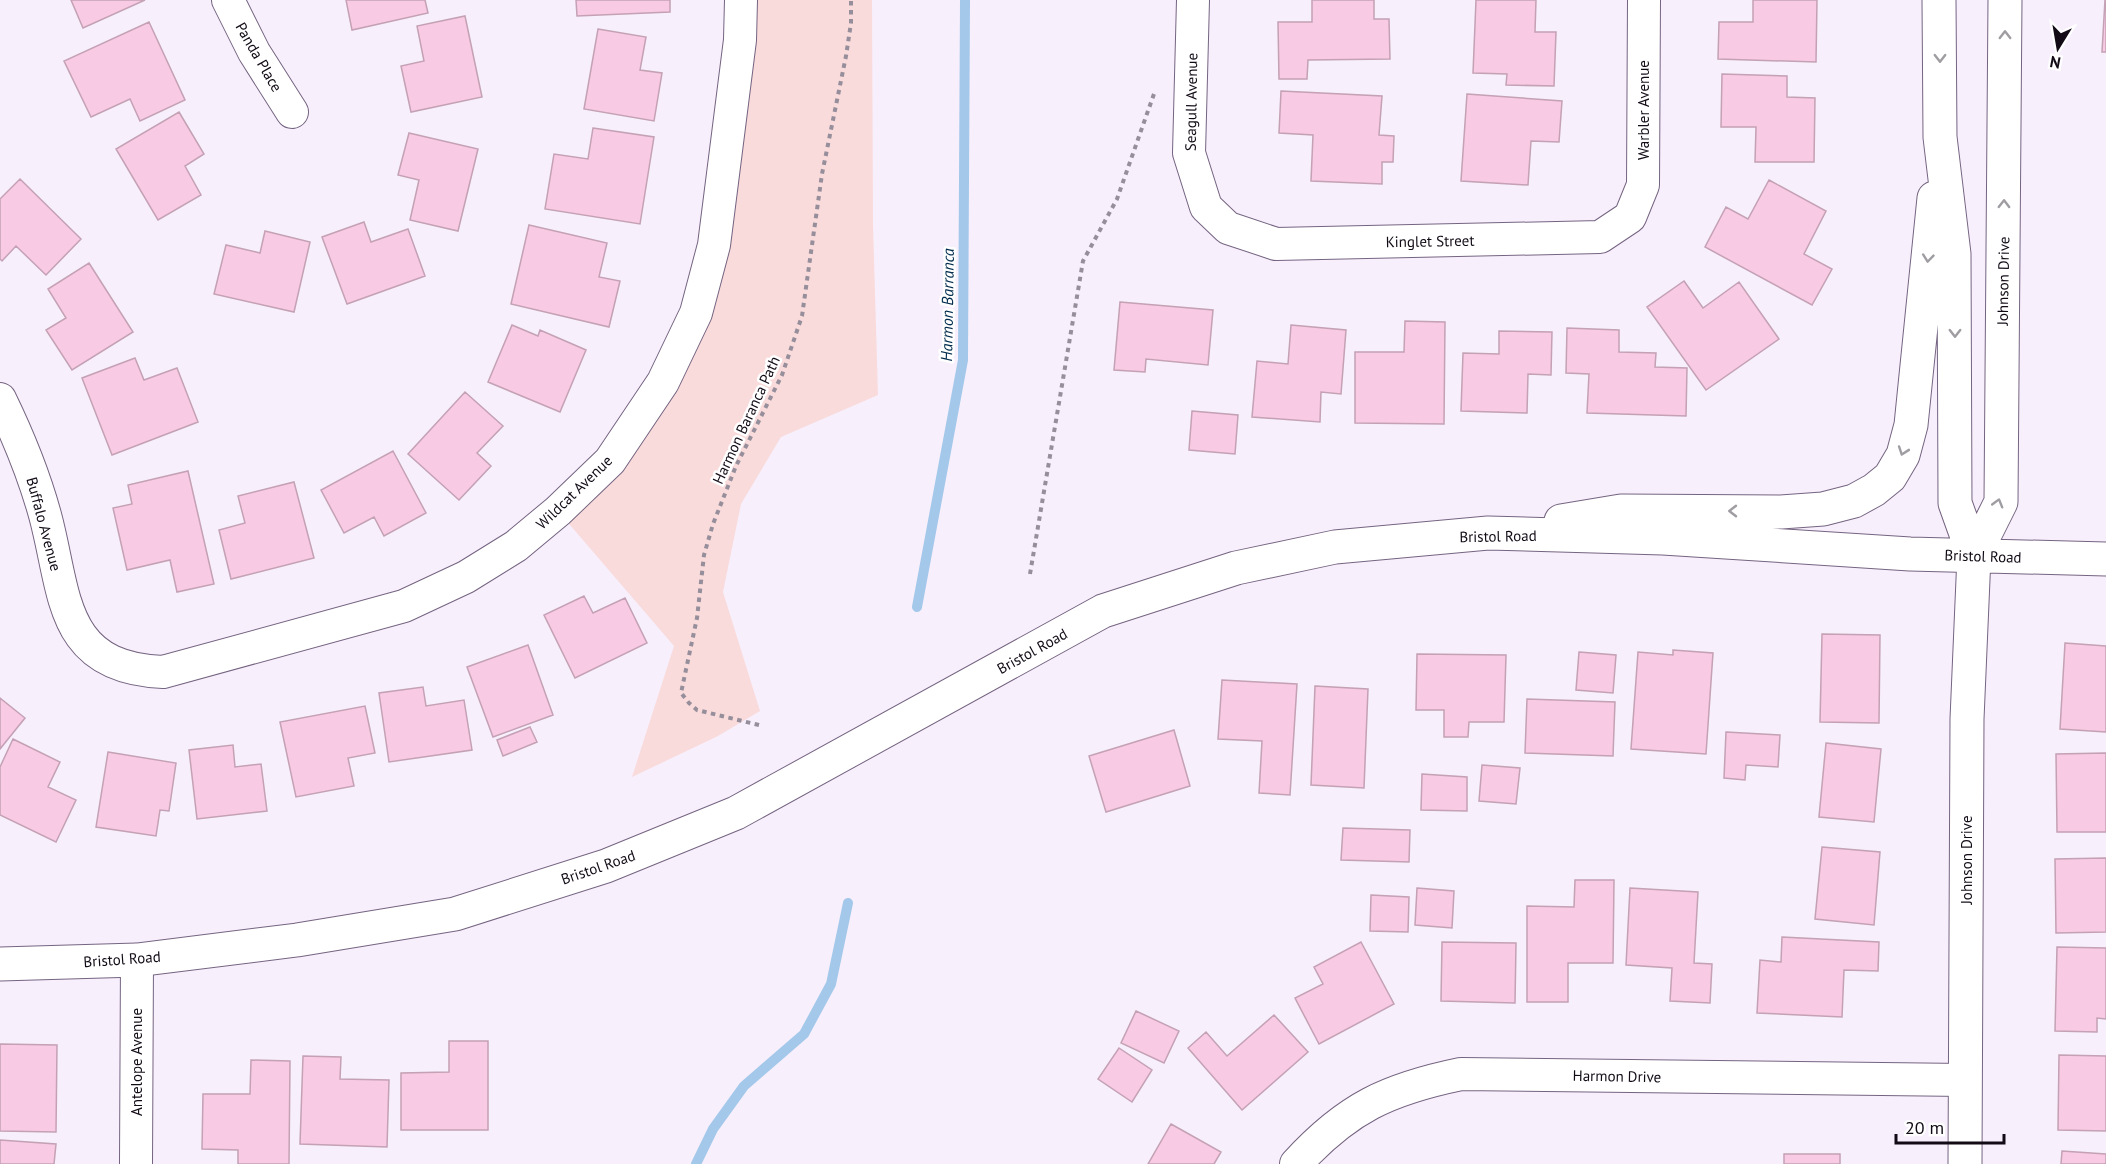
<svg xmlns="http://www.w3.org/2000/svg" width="2106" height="1164" font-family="'PT Sans',sans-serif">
  <rect width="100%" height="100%" fill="#f7effc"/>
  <path fill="#f9dbdb" d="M741 0H872L873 225 878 395 781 437 741 504 723 592 760 711 718 736 632 777 674 646 558 511 696 313Z"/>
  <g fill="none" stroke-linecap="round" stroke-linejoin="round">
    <path stroke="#a4c8ea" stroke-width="10" d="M917 607 963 360 965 0
      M696 1164 713 1129 744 1086 804 1034 831 984 848 903"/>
  </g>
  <path fill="#f8cae3" stroke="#c4a1b4" stroke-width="1.5" d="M71 0H145L83 28Z
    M346 0H425L428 13 352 30Z
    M576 0H670V12L577 16Z
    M1312 0H1374V19H1389L1390 59 1308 60 1307 79H1279L1278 22H1312Z
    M1476 0H1536L1535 32H1556L1554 86 1506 85 1507 74 1473 73Z
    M1753 0H1817L1816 62 1718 59 1719 22H1753Z
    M2105 0H2106V52H2102Z
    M465 16 482 97 411 112 401 66 424 61 417 26Z
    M149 22 185 100 140 121 130 99 91 117 64 61Z
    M598 29 646 37 640 70 662 73 654 121 584 109Z
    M1722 74 1787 76V97L1815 98 1814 162H1755L1756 127H1721Z
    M1281 91 1382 96 1379 135 1394 136 1393 162H1382V184L1311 181 1313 135 1279 133Z
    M1467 94 1562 101 1559 142 1531 141 1528 185 1461 181Z
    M179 112 204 154 185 166 201 195 158 220 116 149Z
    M593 128 654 137 640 224 545 209 554 154 588 159Z
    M409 133 478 149 458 231 410 220 419 180 398 175Z
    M20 179 81 239 46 275 16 246 2 261 0 259V199Z
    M1769 180 1826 211 1804 254 1832 269 1812 305 1705 247 1726 207 1748 219Z
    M364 222 371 242 408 229 425 276 347 304 322 237Z
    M529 225 607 243 599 277 620 281 609 327 511 304Z
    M265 231 310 242 294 312 214 294 226 245 260 253Z
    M89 263 133 332 72 370 46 330 66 318 48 289Z
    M1684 281 1703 308 1739 282 1779 339 1706 390 1647 307Z
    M1120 302 1213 310 1208 365 1146 359 1145 372 1114 370Z
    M1405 321 1445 322 1444 424 1355 423V352H1404Z
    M512 325 538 336 540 330 586 350 560 412 488 382Z
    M1291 325 1346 330 1341 394 1321 392 1320 422 1252 417 1257 361 1288 364Z
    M1567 328 1619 330V352L1656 353 1655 367 1687 368 1686 416 1587 413 1589 374 1566 373Z
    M1499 331 1552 332 1551 375 1528 374 1527 413 1461 411 1463 353 1499 354Z
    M135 358 144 380 177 368 198 422 112 455 82 378Z
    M465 392 503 426 477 453 491 466 459 500 408 454Z
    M1192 411 1238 415 1235 454 1189 450Z
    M393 451 426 513 384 536 374 517 344 533 321 490Z
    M188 471 214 584 177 592 170 560 127 570 113 508 132 504 128 485Z
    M294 482 314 558 231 579 219 530 245 523 238 496Z
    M584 596 593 613 625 598 647 643 575 678 544 615Z
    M1822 634 1880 635 1879 723 1820 722Z
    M2065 643 2106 646V732L2060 729Z
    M528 645 553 715 493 737 467 667Z
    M1673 650 1713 653 1706 754 1631 749 1638 652 1673 655Z
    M1579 652 1616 655 1613 693 1576 690Z
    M1417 654 1506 655 1504 722H1469L1468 737H1444V710H1416Z
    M1222 680 1297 684 1290 795 1259 793 1262 741 1218 739Z
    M1315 686 1368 689 1364 788 1311 785Z
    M423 687 426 706 464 700 472 750 389 762 379 693Z
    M0 698 25 718 0 749Z
    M1527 699 1615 702 1613 756 1525 753Z
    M365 706 375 753 348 758 354 786 296 797 280 722Z
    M530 727 537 742 503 756 497 740Z
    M1174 730 1190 786 1106 812 1089 756Z
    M1726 732 1780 735 1778 767 1746 765 1745 780 1724 778Z
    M13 739 60 762 48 787 76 800 56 842 0 815V767Z
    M1826 743 1881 749 1874 822 1819 817Z
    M233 745 235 767 261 764 267 811 197 819 189 750Z
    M108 752 176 763 169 811 160 810 156 836 96 827Z
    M2106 753V832H2057L2056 754Z
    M1482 765 1520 768 1516 804 1479 801Z
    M1422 774 1467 777V811L1421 810Z
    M1343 828 1410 830 1409 862 1341 860Z
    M1822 847 1880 852 1874 925 1815 919Z
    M2106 858V932L2056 933 2055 859Z
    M1575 880H1614L1613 963H1568V1002H1527V906L1574 907Z
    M1417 888 1454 891 1452 928 1415 925Z
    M1630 888 1698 892 1694 963 1712 964 1710 1003 1670 1001 1672 968 1626 965Z
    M1371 895 1409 897 1408 932 1370 931Z
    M1782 937 1879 942 1878 971 1844 970 1842 1017 1757 1013 1760 960 1781 962Z
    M1361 942 1394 1004 1319 1044 1295 998 1323 984 1314 967Z
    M1442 942 1516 943 1515 1003 1441 1001Z
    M2057 947 2106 948V1019L2097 1018V1032L2055 1031Z
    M1136 1011 1179 1031 1164 1063 1121 1043Z
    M1274 1015 1308 1052 1242 1110 1188 1048 1206 1032 1227 1056Z
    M449 1041H488V1130H401V1073L449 1072Z
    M0 1044 57 1045 56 1132 0 1131Z
    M1119 1048 1152 1070 1132 1102 1098 1079Z
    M2059 1055 2106 1056V1131L2058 1130Z
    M303 1056 341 1057 340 1079 389 1080 387 1147 300 1144Z
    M251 1060 290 1061 289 1164H238V1150L202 1149 203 1094H250Z
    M1171 1124 1221 1152 1214 1164H1148Z
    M0 1140 56 1144 54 1164H0Z
    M2062 1151 2106 1154V1164H2061Z
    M1784 1154H1840V1164H1784Z"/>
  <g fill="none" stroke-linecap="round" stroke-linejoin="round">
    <defs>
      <path id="street" d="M228 0 254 52 292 112
        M1193 0 1189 153 1206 207 1228 228 1276 244 1600 237 1630 217 1643 185 1644 0
        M0 399C18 436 34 475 45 515 66 592 58 668 163 672L404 606 466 577 516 546 558 511 610 461 663 382 696 313 714 245 740 40 741 0
        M136 1164 137 960
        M1296 1164C1347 1108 1388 1089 1461 1074L1965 1080"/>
      <path id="secondary" d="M1939 0 1940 137 1954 254 1955 503 1974 556 1967 719 1965 1164
        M1561 521 1621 511 1781 512 1823 509 1854 501 1874 490 1890 477 1903 455 1911 425 1934 198
        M1974 556 2001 502 2005 0
        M0 964 137 960 297 940 455 914 606 866 736 813 1103 611 1236 568 1335 547 1488 533 1663 538 1910 554 2106 559"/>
    </defs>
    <use href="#street" stroke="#756481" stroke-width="34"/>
    <use href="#secondary" stroke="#756481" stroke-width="35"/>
    <path stroke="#968f9b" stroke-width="4" stroke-dasharray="4.5 4.5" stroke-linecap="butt" d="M1030 574 1083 261 1117 199 1155 91
      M759 725 697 710 689 703 681 693 697 618 704 555 713 524 736 466 782 375 802 316 822 174 846 56 851 23V0"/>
    <use href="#street" stroke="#fff" stroke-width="32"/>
    <use href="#secondary" stroke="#fff" stroke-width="33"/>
  </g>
  <defs><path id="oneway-chevron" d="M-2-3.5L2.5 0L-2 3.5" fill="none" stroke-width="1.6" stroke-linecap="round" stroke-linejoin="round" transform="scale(1.5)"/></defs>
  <g stroke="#a09da2">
    <use href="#oneway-chevron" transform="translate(2005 35) rotate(-90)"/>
    <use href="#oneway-chevron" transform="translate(1940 58) rotate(90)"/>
    <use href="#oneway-chevron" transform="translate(2004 204) rotate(-89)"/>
    <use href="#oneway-chevron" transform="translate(1928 258) rotate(96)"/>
    <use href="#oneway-chevron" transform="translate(1955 333) rotate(90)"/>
    <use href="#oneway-chevron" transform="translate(1903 451) rotate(109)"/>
    <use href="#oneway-chevron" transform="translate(1998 503) rotate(-74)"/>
    <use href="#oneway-chevron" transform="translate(1733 511) rotate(-180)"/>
  </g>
  <g text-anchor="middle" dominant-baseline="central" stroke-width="5" stroke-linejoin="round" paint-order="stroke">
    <g font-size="15" fill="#120b16" stroke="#fff">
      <text transform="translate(259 57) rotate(60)">Panda Place</text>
      <text transform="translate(1191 102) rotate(-89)">Seagull Avenue</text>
      <text transform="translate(1643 110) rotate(-90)">Warbler Avenue</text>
      <text transform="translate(1430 241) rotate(-1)">Kinglet Street</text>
      <text transform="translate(2003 281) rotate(-89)">Johnson Drive</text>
      <text transform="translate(746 420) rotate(-65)">Harmon Baranca Path</text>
      <text transform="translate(574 492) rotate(-44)">Wildcat Avenue</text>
      <text transform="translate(44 524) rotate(75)">Buffalo Avenue</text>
      <text transform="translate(1498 536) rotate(-1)">Bristol Road</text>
      <text transform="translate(1983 556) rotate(2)">Bristol Road</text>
      <text transform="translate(1032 651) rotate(-29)">Bristol Road</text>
      <text transform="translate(1966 860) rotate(-90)">Johnson Drive</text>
      <text transform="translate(598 867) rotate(-19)">Bristol Road</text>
      <text transform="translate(122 959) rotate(-4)">Bristol Road</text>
      <text transform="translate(136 1062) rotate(-90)">Antelope Avenue</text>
      <text transform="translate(1617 1076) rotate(1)">Harmon Drive</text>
    </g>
    <g font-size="16" font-style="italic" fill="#022c4d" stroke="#fff">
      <text transform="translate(947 305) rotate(-89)">Harmon Barranca</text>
    </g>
  </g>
  <g transform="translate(2058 48) rotate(191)" stroke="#ffffff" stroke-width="4.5" paint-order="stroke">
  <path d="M0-4.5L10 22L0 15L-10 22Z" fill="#120b16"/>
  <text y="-9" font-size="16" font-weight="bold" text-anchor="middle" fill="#120b16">N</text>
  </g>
  <path d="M1896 1134v9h108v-9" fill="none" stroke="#120b16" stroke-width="3"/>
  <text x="1905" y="1134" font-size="18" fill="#120b16" stroke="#ffffff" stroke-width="4.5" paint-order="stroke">20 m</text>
</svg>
